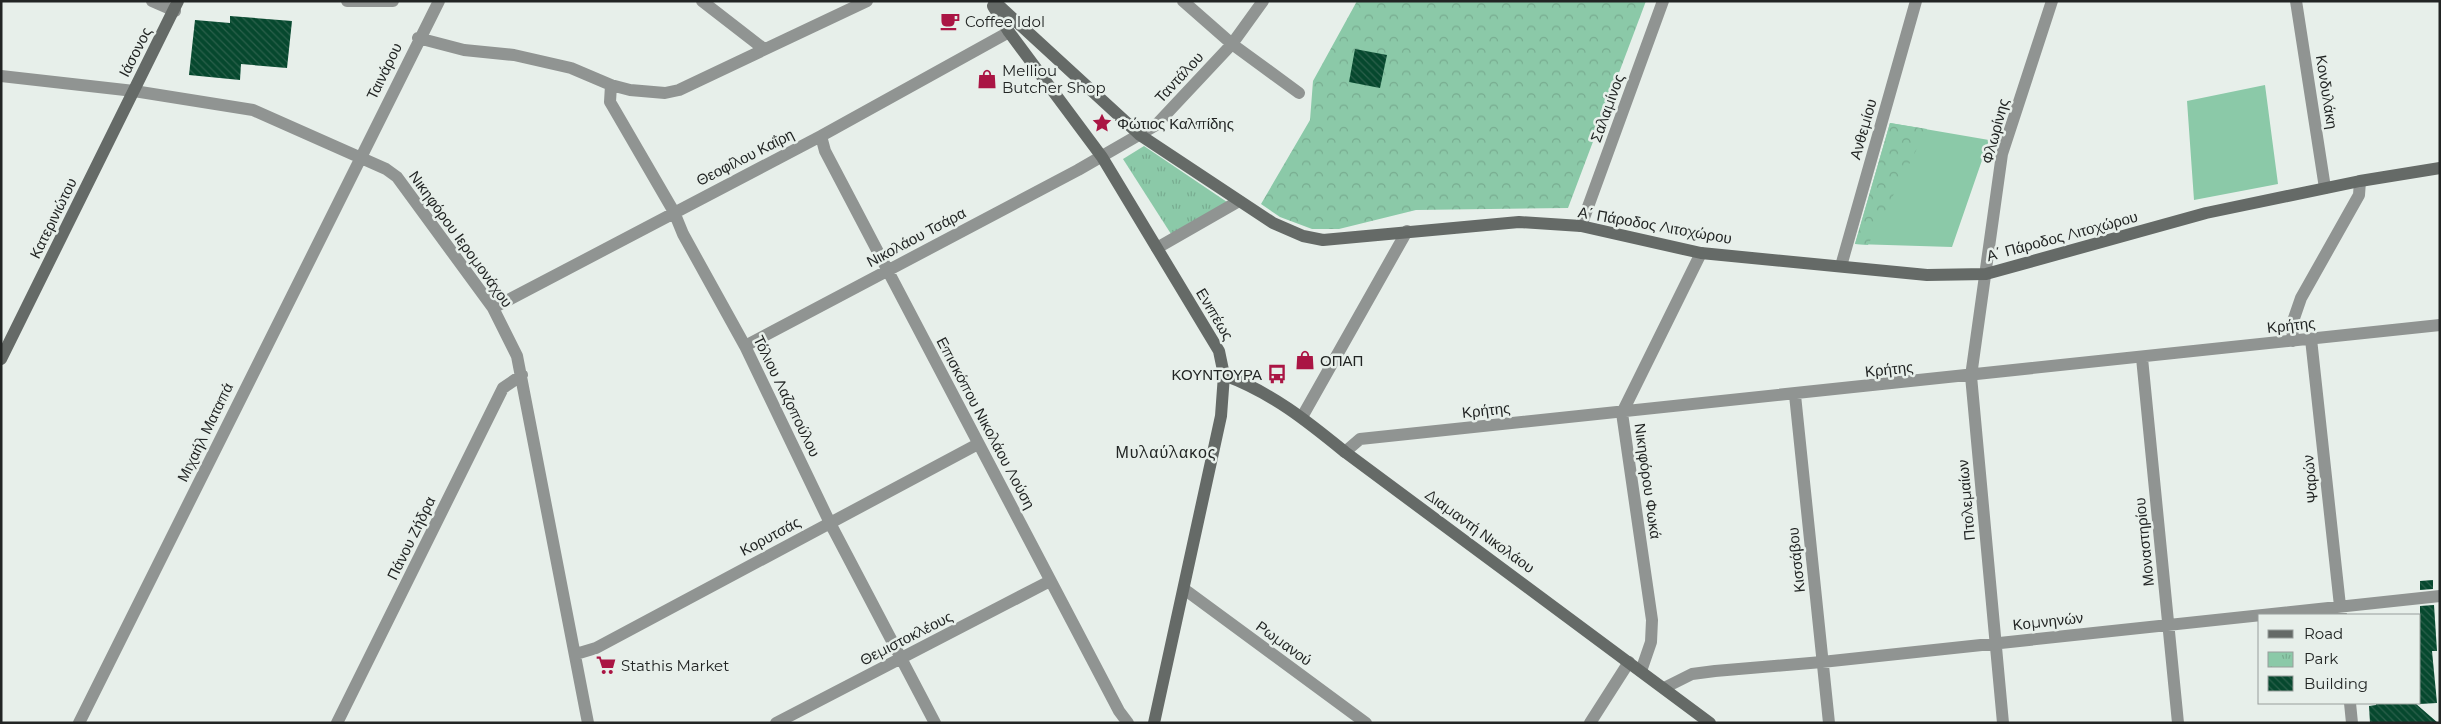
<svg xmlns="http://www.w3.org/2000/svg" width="2441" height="724" font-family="Montserrat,sans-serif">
  <defs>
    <pattern id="forest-crowns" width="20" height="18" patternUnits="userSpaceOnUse" patternTransform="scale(1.25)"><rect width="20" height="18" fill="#8bc9a8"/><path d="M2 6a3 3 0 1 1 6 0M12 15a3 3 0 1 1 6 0" fill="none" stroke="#78ac90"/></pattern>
    <pattern id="park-tufts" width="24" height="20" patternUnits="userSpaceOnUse" patternTransform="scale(1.25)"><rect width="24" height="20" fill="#8bc9a8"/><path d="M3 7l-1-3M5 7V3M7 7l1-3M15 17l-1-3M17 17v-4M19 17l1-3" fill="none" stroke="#78ac90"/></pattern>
    <pattern id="building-back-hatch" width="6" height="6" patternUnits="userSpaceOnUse" patternTransform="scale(1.25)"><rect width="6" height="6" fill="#06482e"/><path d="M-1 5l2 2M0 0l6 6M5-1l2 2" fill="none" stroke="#2b604b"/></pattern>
  </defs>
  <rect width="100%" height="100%" fill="#e7efea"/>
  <path fill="#8bc9a8" d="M2265 85 2278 184 2194 200 2187 101Z
    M1890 123 1989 140 1952 247 1855 244Z"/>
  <path fill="url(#forest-crowns)" d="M1357 1H1646L1568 208 1416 210 1339 229H1312L1280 217 1261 204 1310 120 1313 81Z
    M1890 123 1927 129 1868 245 1855 244Z"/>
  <path fill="url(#park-tufts)" d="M1144 146 1227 202 1171 234 1123 159Z"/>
  <path fill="url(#building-back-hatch)" d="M230 16 292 21 287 68 241 64 240 80 189 75 195 20 230 23Z
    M1355 49 1387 55 1380 88 1349 82Z
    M2433 580V589L2420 590V581Z
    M2434 605 2437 651H2432L2437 703 2420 704V606Z
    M2376 703H2415L2438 723H2370L2369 706 2376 705Z"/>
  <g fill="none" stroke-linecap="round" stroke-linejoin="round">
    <path stroke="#909492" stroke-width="12" d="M152 1 175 11
      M347 1H393
      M702 1 764 49
      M1183 1 1232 44 1299 93
      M2296 1 2325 188
      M418 38 464 50 514 55 571 68 611 85 630 90 665 93 679 90 867 1
      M1 76 134 91 253 110 386 169 397 177 493 308 517 356 588 723
      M611 85 610 102 613 107 674 212 683 234 745 346 830 523 935 723
      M821 136 825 151 1119 711 1128 723
      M1581 226 1663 1
      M1157 248 1239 201
      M1841 266 1916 1
      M493 308 821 136 1009 32
      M2311 339 2341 615
      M2293 341 2292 324 2301 298 2359 195 2360 181
      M745 346 1078 170 1156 125 1232 44 1263 1
      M2142 358 2178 723
      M1795 395 1829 723
      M1302 417 1407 231
      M1345 452 1360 439 2440 325
      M1184 589 1366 723
      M576 654 596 648 978 444
      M1641 671 1651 642 1652 620 1622 413 1701 253
      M1664 688 1692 674 1715 671 1822 662 2440 596
      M2350 703 2352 723
      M79 723 439 1
      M337 723 503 388 522 375
      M776 723 1050 581
      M1590 723 1629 662
      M2003 723 1971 376 2002 154 2052 1"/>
    <path stroke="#656a67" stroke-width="12" d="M994 1 1140 135 1273 223 1303 236 1323 240 1519 222 1581 226 1701 253 1927 275 1986 274 2206 213 2360 181 2440 168
      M993 6 1009 32 1102 157 1219 351 1224 375 1221 416 1154 723
      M1 359 178 1
      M1224 375C1271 392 1307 421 1345 452L1710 723"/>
  </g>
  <defs>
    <symbol id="cafe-bare" viewBox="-9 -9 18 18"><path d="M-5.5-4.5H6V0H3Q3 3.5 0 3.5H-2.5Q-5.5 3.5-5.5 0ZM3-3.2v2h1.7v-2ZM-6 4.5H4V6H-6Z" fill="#aa1544" stroke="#e7efea" stroke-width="2.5" paint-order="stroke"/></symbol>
    <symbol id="shop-bare" viewBox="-9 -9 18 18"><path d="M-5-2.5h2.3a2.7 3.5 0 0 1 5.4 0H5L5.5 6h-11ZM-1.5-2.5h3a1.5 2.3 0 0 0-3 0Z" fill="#aa1544" stroke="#e7efea" stroke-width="2.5" paint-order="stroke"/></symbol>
    <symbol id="sight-bare" viewBox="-9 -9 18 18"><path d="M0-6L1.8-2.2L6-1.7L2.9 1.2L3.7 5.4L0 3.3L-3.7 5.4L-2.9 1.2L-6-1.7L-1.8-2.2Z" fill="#aa1544" stroke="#e7efea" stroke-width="2.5" paint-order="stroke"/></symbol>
    <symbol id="bus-bare" viewBox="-9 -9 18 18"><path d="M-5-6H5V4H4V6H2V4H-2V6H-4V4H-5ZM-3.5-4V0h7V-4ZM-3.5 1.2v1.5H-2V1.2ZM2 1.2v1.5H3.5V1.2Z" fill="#aa1544" stroke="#e7efea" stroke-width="2.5" paint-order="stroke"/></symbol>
    <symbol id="supermarket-bare" viewBox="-9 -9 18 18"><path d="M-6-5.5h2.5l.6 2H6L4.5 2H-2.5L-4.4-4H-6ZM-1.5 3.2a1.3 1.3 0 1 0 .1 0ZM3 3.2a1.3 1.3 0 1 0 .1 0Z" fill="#aa1544" stroke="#e7efea" stroke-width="2.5" paint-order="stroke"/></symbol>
  </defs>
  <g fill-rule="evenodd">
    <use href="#cafe-bare" x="936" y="7" width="28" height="28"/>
    <use href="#shop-bare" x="973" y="65" width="28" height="28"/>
    <use href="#sight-bare" x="1088" y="109" width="28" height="28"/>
    <use href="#shop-bare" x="1291" y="346" width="28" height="28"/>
    <use href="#bus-bare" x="1263" y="360" width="28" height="28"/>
    <use href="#supermarket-bare" x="592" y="651" width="28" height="28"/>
  </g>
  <g text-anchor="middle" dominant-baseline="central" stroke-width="5" stroke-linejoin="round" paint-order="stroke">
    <g font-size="15" fill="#222524" stroke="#e7efea" text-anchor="start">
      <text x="965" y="21">Coffee Idol</text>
      <text x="1002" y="70">Melliou<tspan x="1002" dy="17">Butcher Shop</tspan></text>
      <text x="1117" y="123">Φώτιος Καλπίδης</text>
      <text x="1320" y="360">ΟΠΑΠ</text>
      <text x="1262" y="374" text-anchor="end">ΚΟΥΝΤΟΥΡΑ</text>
      <text x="621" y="665">Stathis Market</text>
    </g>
    <g font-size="15" fill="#222524" stroke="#e7efea">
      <text transform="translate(135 52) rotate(-63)">Ιάσονος</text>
      <text transform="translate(384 71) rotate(-64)">Ταινάρου</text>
      <text transform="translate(1179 77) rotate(-47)">Ταντάλου</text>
      <text transform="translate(2327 92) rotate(81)">Κονδυλάκη</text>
      <text transform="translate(1607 108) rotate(-70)">Σαλαμίνος</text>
      <text transform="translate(1863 129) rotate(-74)">Ανθεμίου</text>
      <text transform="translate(1995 131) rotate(-75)">Φλωρίνης</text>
      <text transform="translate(745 157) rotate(-27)">Θεοφίλου Καΐρη</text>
      <text transform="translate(53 218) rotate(-64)">Κατερινιώτου</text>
      <text transform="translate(1655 225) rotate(10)">Α΄ Πάροδος Λιτοχώρου</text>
      <text transform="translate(2062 236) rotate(-15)">Α΄ Πάροδος Λιτοχώρου</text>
      <text transform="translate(916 237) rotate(-28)">Νικολάου Τσάρα</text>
      <text transform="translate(461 239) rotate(54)">Νικηφόρου Ιερομονάχου</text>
      <text transform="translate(1215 314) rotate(59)">Ενιπέως</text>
      <text transform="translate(2291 325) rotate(-6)">Κρήτης</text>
      <text transform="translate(1889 369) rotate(-6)">Κρήτης</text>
      <text transform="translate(787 396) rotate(64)">Τόλιου Λαζοπούλου</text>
      <text transform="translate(1486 410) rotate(-6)">Κρήτης</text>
      <text transform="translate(986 423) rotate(62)">Επισκόπου Νικολάου Λούση</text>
      <text transform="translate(205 432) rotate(-64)">Μιχαήλ Ματαπά</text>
      <text transform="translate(2310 479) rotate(-96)">Ψαρών</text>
      <text transform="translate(1648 481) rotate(82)">Νικηφόρου Φωκά</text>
      <text transform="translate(1966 500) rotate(-95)">Πτολεμαίων</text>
      <text transform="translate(1480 531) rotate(36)">Διαμαντή Νικολάου</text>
      <text transform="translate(770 536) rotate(-28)">Κορυτσάς</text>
      <text transform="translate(411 538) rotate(-64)">Πάνου Ζήδρα</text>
      <text transform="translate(2144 542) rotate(-96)">Μοναστηρίου</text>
      <text transform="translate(1796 560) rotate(-96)">Κισσάβου</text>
      <text transform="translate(2048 621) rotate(-6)">Κομνηνών</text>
      <text transform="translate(906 638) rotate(-27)">Θεμιστοκλέους</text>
      <text transform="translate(1284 643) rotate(36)">Ρωμανού</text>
    </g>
    <g font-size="16" letter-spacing="1" fill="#222524" stroke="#e7efea">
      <text x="1166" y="452">Μυλαύλακος</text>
    </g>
  </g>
  <rect width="2441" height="724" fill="none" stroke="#222524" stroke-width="5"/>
  <rect x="2258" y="614" width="162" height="90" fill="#e7efea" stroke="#989e9b"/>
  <rect x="2268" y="630" width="25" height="8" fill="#656a67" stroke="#989e9b"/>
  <text x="2304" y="639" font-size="15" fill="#222524">Road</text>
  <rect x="2268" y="652" width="25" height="15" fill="url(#park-tufts)" stroke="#989e9b"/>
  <text x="2304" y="664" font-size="15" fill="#222524">Park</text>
  <rect x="2268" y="676" width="25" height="15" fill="url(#building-back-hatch)" stroke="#989e9b"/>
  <text x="2304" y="689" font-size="15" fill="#222524">Building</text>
</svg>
